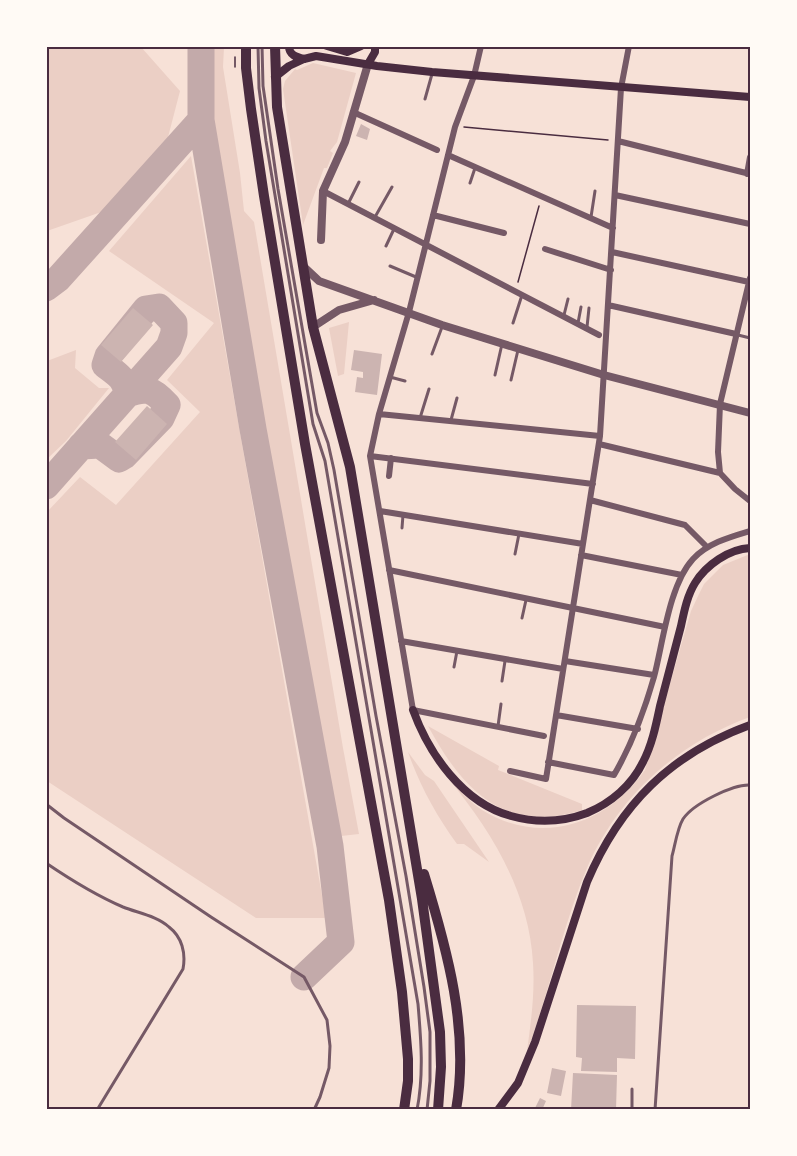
<svg xmlns="http://www.w3.org/2000/svg" width="797" height="1156" font-family="'Alegreya Sans',sans-serif">
  <rect width="100%" height="100%" fill="#f7e1d7"/>
  <path fill="#ebcfc5" d="M46 47H141L180 91 167 141 107 210 47 231Z
    M208 47H224L223 67 240 173 244 211 254 222 343 748 359 834 332 837 296 633 260 402 214 144 207 80Z
    M313 63 356 73 337 142 330 151 333 153 327 168H324L303 225 283 89 285 81 295 69 297 70Z
    M191 156 326 918H256L47 781V512L80 477 116 505 200 412 167 380 214 323 109 251Z
    M349 322 344 374 338 376 329 328Z
    M76 350 75 368 99 388H109L66 441 47 459V361Z
    M750 554V717C678 743 618 796 587 868 562 927 550 991 527 1051 531 1022 535 993 533 963 529 892 492 832 448 778 459 790 469 801 482 810 542 847 607 824 645 770L691 611 699 594 704 584 723 565Z
    M428 726 499 766 498 770 582 804V810C504 835 462 789 428 726Z
    M408 752 425 775 434 781 489 862 464 844H457C436 815 420 786 408 752Z"/>
  <g fill="none" stroke-linecap="round" stroke-linejoin="round">
    <path stroke="#c3aaaa" stroke-width="27" d="M201 120 253 429 330 846 341 942 304 977
      M46 288 58 279 201 120V46
      M81 446 100 445 119 459 124 456 161 418 167 405C153 389 147 387 127 394
      M46 486 169 347 174 333V323L159 307 146 309 108 356 105 365C117 374 126 379 127 394"/>
  </g>
  <path fill="#ccb4b1" d="M361 124 370 129 367 140 356 136Z
    M133 308 153 325 121 362 101 345Z
    M354 350 382 354 377 395 355 392 357 377 363 378V372L351 370Z
    M147 406 167 424 136 460 115 442Z
    M577 1005 636 1006 635 1059 617 1058V1072L581 1071 582 1058 576 1057Z
    M552 1068 566 1071 561 1096 547 1093Z
    M573 1073 617 1075 616 1110H571Z
    M540 1098 546 1101 542 1110H534Z"/>
  <g fill="none" stroke-linecap="round" stroke-linejoin="round">
    <path stroke="#4a2c40" stroke-width="1.5" d="M235 67V57
      M464 127 608 140
      M518 282 539 206"/>
    <path stroke="#755966" stroke-width="3" d="M258 46 259 88 266 141 313 424 325 461 418 1004C421 1039 424 1075 417 1110
      M262 46 263 86 278 189 317 413 328 443 334 470 376 716 406 876 424 987 430 1032V1081L427 1110
      M425 99 432 74
      M470 183 475 168
      M348 204 359 182
      M375 217 392 187
      M591 217 595 191
      M386 246 394 229
      M390 266 416 277
      M564 315 568 299
      M513 323 522 295
      M578 323 581 307
      M587 327 589 308
      M738 335 750 338
      M432 354 442 327
      M495 375 502 344
      M390 377 405 381
      M511 380 518 350
      M420 418 429 389
      M451 420 457 398
      M402 528 403 515
      M515 554 519 534
      M522 618 526 600
      M454 667 457 651
      M502 681 505 661
      M498 726 501 704
      M46 804 64 818 211 917 304 977 327 1020 330 1046 329 1068 320 1097 314 1110
      M46 863C71 880 95 895 123 907 138 913 157 916 169 927 182 937 186 953 183 969L97 1110
      M632 1110V1089
      M655 1110 672 856C675 846 677 829 683 819 693 804 733 784 750 785"/>
    <path stroke="#755966" stroke-width="6" d="M481 46 474 76 455 127 409 312 379 414 370 456 413 710 544 736
      M353 112 437 150
      M618 141 750 174
      M448 155 613 228
      M747 174 750 157
      M323 191 599 335
      M615 195 750 224
      M433 215 504 233
      M545 249 611 270
      M612 252 749 282
      M750 278 720 404 718 452 720 473 735 489 750 501
      M608 305 736 334
      M379 414 600 436
      M599 444 720 473
      M370 456 593 484
      M389 476 391 458
      M590 500 685 525 707 547
      M380 511 583 544
      M581 555 682 575
      M389 570 665 627
      M401 641 563 669
      M565 661 654 675
      M556 715 638 729
      M548 762 614 775C632 744 644 712 654 677 663 643 669 585 693 559 708 543 730 537 750 531
      M510 771 546 779 600 436 621 88 629 46"/>
    <path stroke="#755966" stroke-width="8" d="M321 240 323 191 345 142 368 64
      M304 267 319 281 442 325 604 375 750 413
      M313 327 339 310 374 300"/>
    <path stroke="#4a2c40" stroke-width="8" d="M289 46C289 55 296 57 304 59
      M327 46 347 52 361 46
      M368 64 375 52V46
      M275 77 289 66 304 59 316 56 377 66 432 72 750 97
      M413 710C429 754 463 803 511 816 536 823 563 822 587 813 611 803 632 785 643 762 652 745 656 725 660 706 667 679 674 653 681 626 684 612 687 596 695 583 706 565 729 549 750 548
      M498 1110 518 1083 535 1042 587 882C620 804 671 754 750 725"/>
    <path stroke="#4a2c40" stroke-width="10" d="M246 46V68L251 109 264 196 305 444 389 900 402 992 408 1059V1081L404 1110
      M275 46 277 107 313 327 350 467 422 899 440 1032 441 1067 438 1110
      M424 874C447 949 470 1031 456 1110"/>
  </g>
  <rect width="797" height="1156" fill="none" stroke="#fffaf5" stroke-width="96"/>
  <rect x="48" y="48" width="701" height="1060" fill="none" stroke="#4a2c40" stroke-width="2"/>
</svg>
